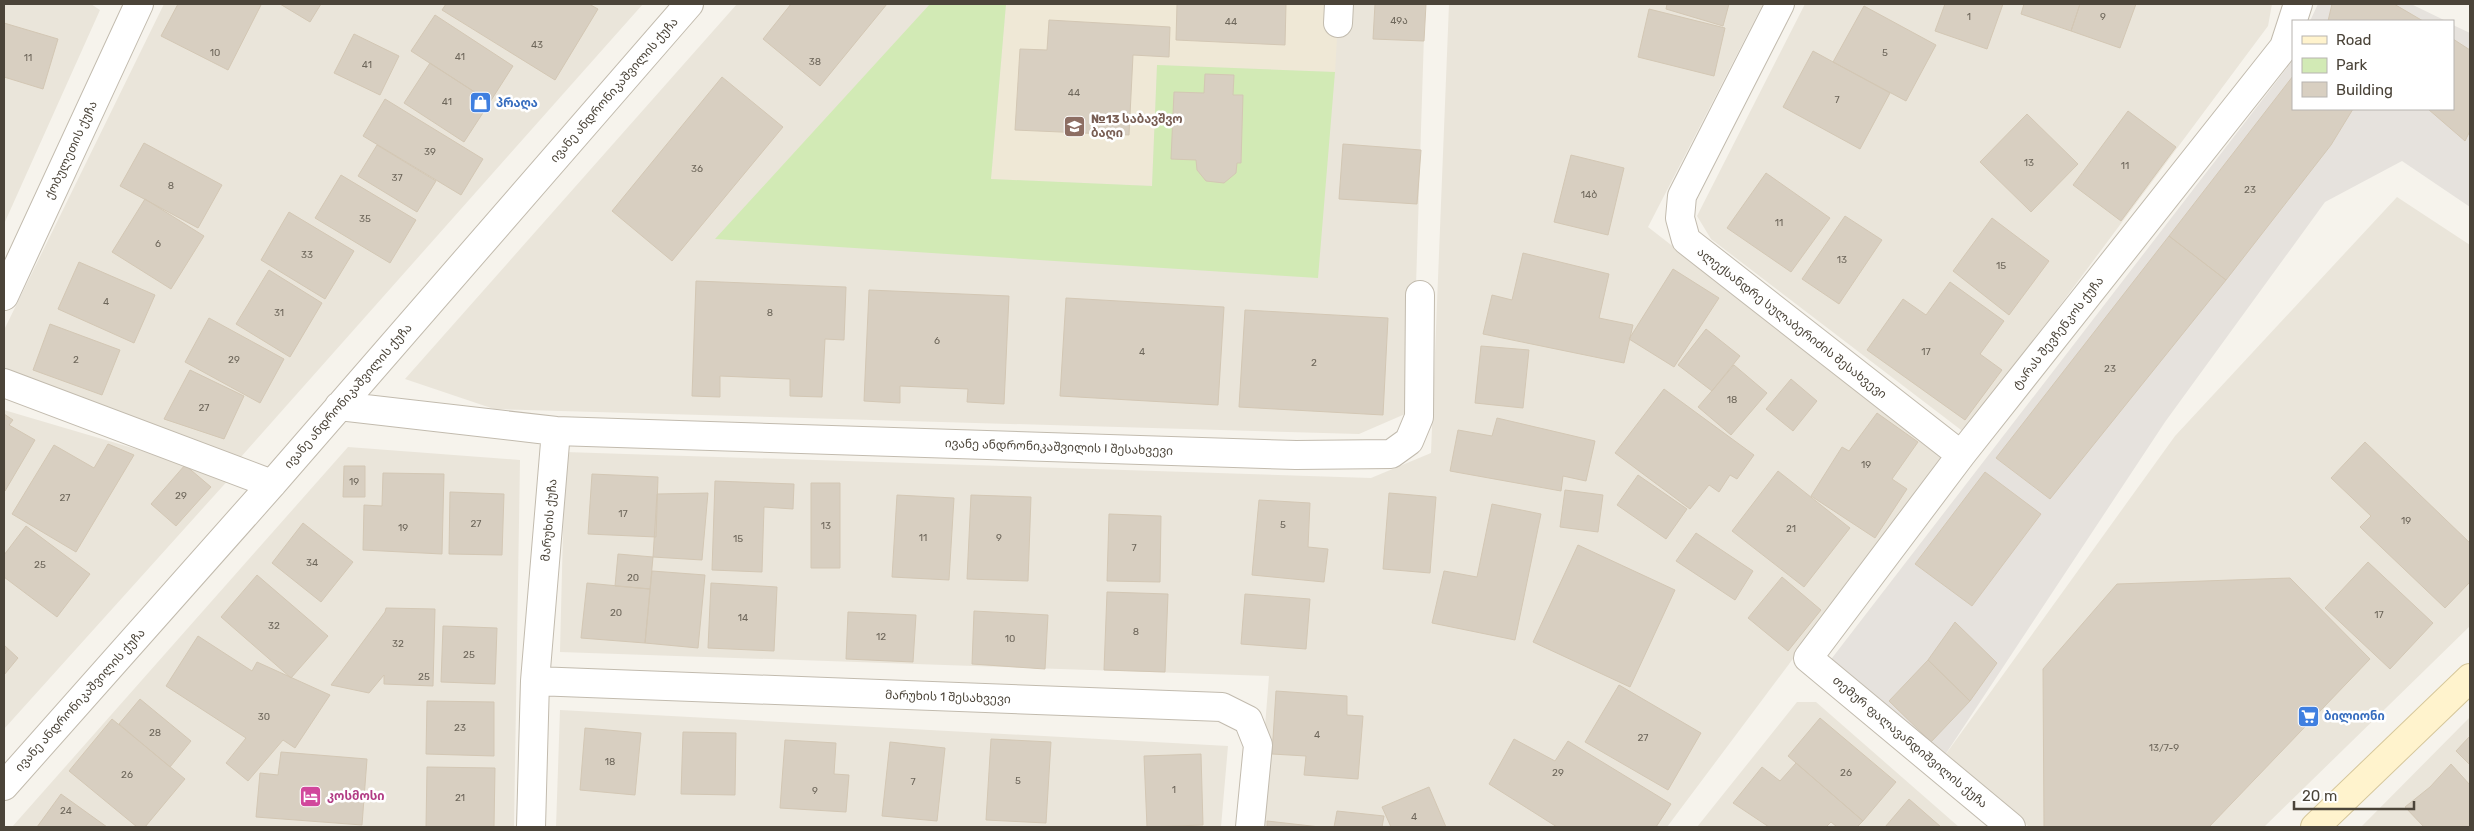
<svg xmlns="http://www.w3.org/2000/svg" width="2474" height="831" font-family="Rubik,'Noto Sans Georgian',sans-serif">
  <rect width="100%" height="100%" fill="#f6f3ec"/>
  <path fill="#eae5da" d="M4 4H91L100 10 4 224Z
    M164 4H643L240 458 4 378V330Z
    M737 4H1425L1412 411 1359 434 494 409 405 379Z
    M1449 4H1763L1648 227 1944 457 1667 827H1257L1269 676 560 652 565 452 1371 478 1431 453Z
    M1805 4H2272L2268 26 1965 433 1711 239 1697 216Z
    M2397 197 2470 245V626L2264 827H2029L2012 811 1943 758 2175 436Z
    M4 410 231 477 4 729Z
    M348 447 520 460 514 827H12Z
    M1797 702H1816L1959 827H1697Z
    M560 710 1228 746 1221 827H556Z
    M2470 717V827H2361Z"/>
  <path fill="#e6e2dd" d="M2318 4H2411L2446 21H2310Z
    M2453 25 2470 33V207L2402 161 2325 202 2165 422 1943 758 1829 662 2293 60V109H2453Z"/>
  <path fill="#efe8d6" d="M1006 4H1339L1335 72 1157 65 1152 186 991 179Z"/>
  <path fill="#d2eab5" d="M930 4H1006L991 179 1152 186 1157 65 1335 72 1318 278 715 239Z"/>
  <path fill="#d8cfc1" stroke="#d3c7b4" d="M178 4H258L261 5 228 70 161 36Z
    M280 4H321L310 22Z
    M446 4H589L598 9 555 80 442 10Z
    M791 4H887L820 86 763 39Z
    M1177 4H1286L1285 45 1176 40Z
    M1375 4H1426L1424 41 1373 39Z
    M1667 4H1729L1723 26 1666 9Z
    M1945 4H2003L1987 49 1935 31Z
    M2024 4H2080L2071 31 2021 14Z
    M2080 4H2136L2120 48 2071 31Z
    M2332 4H2394L2423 21H2328Z
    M1864 6 1936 45 1906 101 1833 62Z
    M1649 9 1725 28 1714 76 1638 57Z
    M435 15 513 66 490 102 411 51Z
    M1049 20 1170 27 1169 57 1133 55 1129 135 1015 130 1020 49 1047 50Z
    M4 23 58 39 43 89 4 77Z
    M354 34 399 56 380 95 334 73Z
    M2453 39 2470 50V131L2465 141 2428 109H2453Z
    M1813 51 1890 93 1860 149 1783 107Z
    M430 63 490 102 464 142 404 103Z
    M1205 74 1234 75 1233 95H1243L1241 163H1237L1236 173 1224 183 1206 181 1197 170 1196 160 1171 159 1174 92 1204 93Z
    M2293 76V109H2353L2331 145 2226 280 2169 236Z
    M722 77 783 127 672 261 612 211Z
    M385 99 483 159 461 195 363 136Z
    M2128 111 2176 147 2121 221 2073 185Z
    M2027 114 2078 164 2031 212 1980 162Z
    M144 143 222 185 198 228 120 186Z
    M1343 144 1421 150 1417 204 1339 199Z
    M377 145 436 181 417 212 358 176Z
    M1571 155 1624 168 1608 235 1554 222Z
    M1766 173 1830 218 1791 272 1727 228Z
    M341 175 416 220 390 263 315 218Z
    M145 199 204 236 171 289 112 252Z
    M289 212 354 251 325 299 261 260Z
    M1845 216 1882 240 1839 304 1802 279Z
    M1992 218 2049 261 2009 315 1953 271Z
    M2169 236 2226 280 2050 499 1996 458Z
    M1523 253 1609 274 1599 318 1633 325 1624 363 1483 334 1492 295 1512 300Z
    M79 262 155 295 134 343 58 309Z
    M1673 269 1719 298 1674 367 1629 339Z
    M269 270 322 303 290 357 236 324Z
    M696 281 846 287 844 340 825 339 822 397 790 396V379L720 376V397L692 396Z
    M1950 282 2004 321 1980 354 2002 370 1965 420 1867 350 1903 299 1926 315Z
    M869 290 1009 296 1004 404 967 402 968 389 900 386V403L864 401Z
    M1066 298 1224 307 1218 405 1060 396Z
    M1245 310 1388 318 1383 415 1239 407Z
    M209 318 284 359 260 403 185 362Z
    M50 324 120 350 102 395 33 370Z
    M1706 329 1740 356 1712 391 1678 365Z
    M1481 346 1529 350 1523 408 1475 403Z
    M1734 365 1767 393 1731 435 1698 407Z
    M190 370 244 396 224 439 164 419Z
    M1791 379 1817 401 1793 431 1766 409Z
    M1664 389 1754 455 1737 479 1730 475 1719 492 1709 485 1690 509 1615 453Z
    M1877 413 1918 442 1892 479 1907 489 1875 538 1811 496 1842 447 1849 451Z
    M4 414 13 420 9 425 35 440 5 491Z
    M1497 418 1595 441 1586 481 1563 476 1561 491 1450 471 1458 430 1492 436Z
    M2365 442 2470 543V582L2445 608 2360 527 2371 516 2331 478Z
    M108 444 134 455 76 552 12 514 54 445 94 468Z
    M185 465 211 487 176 526 151 504Z
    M344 466H365V497H343Z
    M1778 471 1850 528 1804 587 1732 531Z
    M1985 472 2041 514 1972 606 1915 564Z
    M383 473 444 474 442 554 363 550 364 505 382 506Z
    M592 474 658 477 656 537 588 534Z
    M1638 475 1687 509 1666 539 1617 505Z
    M715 481 794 484 793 509 764 507 762 572 712 570Z
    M811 483H840V568H811Z
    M1565 490 1603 495 1598 532 1560 527Z
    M450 492 504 494 502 555 449 554Z
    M708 493 702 560 653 557 657 494Z
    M1389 493 1436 497 1430 573 1383 569Z
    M897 495 954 498 949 580 892 577Z
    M971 495 1031 497 1028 581 967 579Z
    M1259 500 1310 503 1308 547 1328 549 1324 582 1252 575Z
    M1492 504 1541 514 1515 640 1432 623 1444 571 1477 577Z
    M1109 514 1161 516 1160 582 1107 581Z
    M303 523 353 562 321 602 272 563Z
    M26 526 90 574 57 617 4 577V555Z
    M1696 533 1753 571 1735 600 1676 561Z
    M1578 545 1675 590 1630 687 1533 642Z
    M618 554 653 557 650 589 615 586Z
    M2368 562 2433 623 2390 669 2325 608Z
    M652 571 705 575 698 648 645 643Z
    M257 575 328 636 291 678 221 617Z
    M1782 577 1821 610 1788 651 1748 618Z
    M2290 578 2370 659 2209 827H2044L2043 669 2117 584Z
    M587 583 650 589 645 643 581 638Z
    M711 583 777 587 774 651 708 648Z
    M1107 592 1168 594 1165 672 1104 670Z
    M1245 594 1310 599 1306 649 1241 644Z
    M386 608 435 609 433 686 384 684V675L369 693 331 685 385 612Z
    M974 611 1048 615 1045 669 972 664Z
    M848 612 916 615 913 662 846 659Z
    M1955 622 1997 663 1970 701 1928 660Z
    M443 626 497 628 495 684 441 682Z
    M198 636 252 671 257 662 330 695 295 748 283 740 248 781 226 763 246 738 166 686Z
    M4 645 18 658 4 675Z
    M1928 660 1970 701 1931 742 1889 701Z
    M1619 685 1701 733 1668 790 1585 742Z
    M1276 691 1347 696V715L1363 716 1358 779 1304 775 1306 756 1272 754Z
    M140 699 191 741 170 767 119 724Z
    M427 701 494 702V756L426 754Z
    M1820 718 1896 782 1863 821 1788 756Z
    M112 719 185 779 145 827H137L69 771Z
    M585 728 641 733 635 795 580 790Z
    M683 732 736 733 735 795 681 794Z
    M2470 736V765L2456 751Z
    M991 739 1051 742 1046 823 986 820Z
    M1514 739 1555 761 1568 741 1671 804 1656 827H1557L1489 784Z
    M785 740 836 743 834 774 849 775 846 812 780 808Z
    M890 742 945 748 937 821 882 816Z
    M281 752 367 759 362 825 256 817 260 773 278 775Z
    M1201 754 1203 825 1147 827 1144 756Z
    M1796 763 1863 821 1857 827H1837L1831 822 1826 827H1769L1733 803 1762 767 1780 781Z
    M2451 764 2470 785V825L2468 827H2424L2405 807 2430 787Z
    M427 767 495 768 494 827H426Z
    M1429 787 1446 827H1391L1382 807Z
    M61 794 107 827H37Z
    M1909 799 1941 827H1885Z
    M1337 811 1384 816 1382 827H1334Z
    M1267 821 1320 827H1267Z"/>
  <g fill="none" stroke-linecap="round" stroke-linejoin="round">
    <defs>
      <path id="street" d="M1780 4 1682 196 1680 218 1686 240 1961 455
        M1338 23 1339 4
        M4 296 139 4
        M4 383 272 484
        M339 406 556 431 1296 455 1391 454 1409 441 1419 417 1420 295
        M535 681 1222 707 1248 720 1258 745 1250 827
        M4 786 272 484 689 4
        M531 827 535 681 556 431
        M2011 827 1808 658 1961 455 2284 47 2298 4"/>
      <path id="secondary" d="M2315 827 2470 678"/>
    </defs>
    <use href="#street" stroke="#c2bbae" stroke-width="30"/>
    <use href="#secondary" stroke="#d6c79b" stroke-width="30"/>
    <use href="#street" stroke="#fff" stroke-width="28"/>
    <use href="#secondary" stroke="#fff3cd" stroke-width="28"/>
  </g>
  <defs>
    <symbol id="shop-square" viewBox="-11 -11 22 22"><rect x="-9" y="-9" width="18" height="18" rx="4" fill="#3f7fe0" stroke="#fff"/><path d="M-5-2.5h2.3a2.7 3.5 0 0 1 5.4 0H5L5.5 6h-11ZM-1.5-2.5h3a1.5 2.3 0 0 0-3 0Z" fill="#fff"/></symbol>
    <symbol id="school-square" viewBox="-11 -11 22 22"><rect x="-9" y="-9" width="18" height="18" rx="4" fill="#8d6e63" stroke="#fff"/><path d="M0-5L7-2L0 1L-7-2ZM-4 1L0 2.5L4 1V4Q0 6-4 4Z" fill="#fff"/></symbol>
    <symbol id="supermarket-square" viewBox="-11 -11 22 22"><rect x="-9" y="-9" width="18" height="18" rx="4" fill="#3f7fe0" stroke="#fff"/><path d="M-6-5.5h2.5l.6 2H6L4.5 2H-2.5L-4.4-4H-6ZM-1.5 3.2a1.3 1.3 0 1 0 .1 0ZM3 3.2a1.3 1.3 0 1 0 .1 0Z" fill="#fff"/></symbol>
    <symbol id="hotel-square" viewBox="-11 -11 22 22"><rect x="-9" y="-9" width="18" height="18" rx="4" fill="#d1479c" stroke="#fff"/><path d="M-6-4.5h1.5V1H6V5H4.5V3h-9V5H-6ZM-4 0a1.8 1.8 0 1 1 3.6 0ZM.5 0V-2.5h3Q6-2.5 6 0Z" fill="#fff"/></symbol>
  </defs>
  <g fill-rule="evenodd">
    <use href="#shop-square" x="468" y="90" width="25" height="25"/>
    <use href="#school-square" x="1062" y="114" width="25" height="25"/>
    <use href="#supermarket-square" x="2296" y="704" width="25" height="25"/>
    <use href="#hotel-square" x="298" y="784" width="25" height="25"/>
  </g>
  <g text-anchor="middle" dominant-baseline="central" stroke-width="5" stroke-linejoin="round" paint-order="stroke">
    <g font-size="10" fill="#6e675b">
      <text x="1969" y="17">1</text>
      <text x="2103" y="17">9</text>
      <text x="1399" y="21">49ა</text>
      <text x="1231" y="22">44</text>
      <text x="537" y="45">43</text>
      <text x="215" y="53">10</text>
      <text x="1885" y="53">5</text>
      <text x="460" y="57">41</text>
      <text x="28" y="58">11</text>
      <text x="815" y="62">38</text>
      <text x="367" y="65">41</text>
      <text x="1074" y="93">44</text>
      <text x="1837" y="100">7</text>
      <text x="447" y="102">41</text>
      <text x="430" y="152">39</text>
      <text x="2029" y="163">13</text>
      <text x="2125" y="166">11</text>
      <text x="697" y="169">36</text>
      <text x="397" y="178">37</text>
      <text x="171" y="186">8</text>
      <text x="2250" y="190">23</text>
      <text x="1589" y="195">14ბ</text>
      <text x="365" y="219">35</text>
      <text x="1779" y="223">11</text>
      <text x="158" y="244">6</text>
      <text x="307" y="255">33</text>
      <text x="1842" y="260">13</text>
      <text x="2001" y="266">15</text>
      <text x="106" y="302">4</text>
      <text x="279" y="313">31</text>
      <text x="770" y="313">8</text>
      <text x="937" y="341">6</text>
      <text x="1142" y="352">4</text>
      <text x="1926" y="352">17</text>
      <text x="76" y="360">2</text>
      <text x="234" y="360">29</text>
      <text x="1314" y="363">2</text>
      <text x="2110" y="369">23</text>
      <text x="1732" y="400">18</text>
      <text x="204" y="408">27</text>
      <text x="1866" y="465">19</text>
      <text x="354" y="482">19</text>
      <text x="181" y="496">29</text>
      <text x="65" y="498">27</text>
      <text x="623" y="514">17</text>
      <text x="2406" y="521">19</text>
      <text x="476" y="524">27</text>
      <text x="1283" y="525">5</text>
      <text x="826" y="526">13</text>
      <text x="403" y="528">19</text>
      <text x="1791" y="529">21</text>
      <text x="923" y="538">11</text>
      <text x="999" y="538">9</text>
      <text x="738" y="539">15</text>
      <text x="1134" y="548">7</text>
      <text x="312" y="563">34</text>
      <text x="40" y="565">25</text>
      <text x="633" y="578">20</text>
      <text x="616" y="613">20</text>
      <text x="2379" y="615">17</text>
      <text x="743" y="618">14</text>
      <text x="274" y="626">32</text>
      <text x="1136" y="632">8</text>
      <text x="881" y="637">12</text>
      <text x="1010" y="639">10</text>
      <text x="398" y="644">32</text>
      <text x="469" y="655">25</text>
      <text x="424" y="677">25</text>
      <text x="264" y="717">30</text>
      <text x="460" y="728">23</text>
      <text x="155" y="733">28</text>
      <text x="1317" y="735">4</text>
      <text x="1643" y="738">27</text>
      <text x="2164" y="748">13/7-9</text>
      <text x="610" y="762">18</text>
      <text x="1558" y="773">29</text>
      <text x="1846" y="773">26</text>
      <text x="127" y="775">26</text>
      <text x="1018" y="781">5</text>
      <text x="913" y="782">7</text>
      <text x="1174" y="790">1</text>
      <text x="815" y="791">9</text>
      <text x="460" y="798">21</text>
      <text x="66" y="811">24</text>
      <text x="1414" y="817">4</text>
    </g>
    <g font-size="12" fill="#4b4439" stroke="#fff">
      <text transform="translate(614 90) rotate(-49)">ივანე ანდრონიკაშვილის ქუჩა</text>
      <text transform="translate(71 150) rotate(-65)">ქობულეთის ქუჩა</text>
      <text transform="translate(1792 323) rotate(38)">ალექსანდრე სულაბერიძის შესახვევი</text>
      <text transform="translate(2058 333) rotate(-52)">ტარას შევჩენკოს ქუჩა</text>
      <text transform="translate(348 396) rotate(-49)">ივანე ანდრონიკაშვილის ქუჩა</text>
      <text transform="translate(1059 447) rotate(2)">ივანე ანდრონიკაშვილის I შესახვევი</text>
      <text transform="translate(549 520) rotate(-85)">მარუხის ქუჩა</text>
      <text transform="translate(948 697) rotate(2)">მარუხის 1 შესახვევი</text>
      <text transform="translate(80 700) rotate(-48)">ივანე ანდრონიკაშვილის ქუჩა</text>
      <text transform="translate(1910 742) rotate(40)">თემურ ფალავანდიშვილის ქუჩა</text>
    </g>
    <g font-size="12" font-weight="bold" fill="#366cbe" stroke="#fff" text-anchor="start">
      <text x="496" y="103">პრაღა</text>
      <text x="2324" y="716">ბილიონი</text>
    </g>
    <g font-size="12" font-weight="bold" fill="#785e54" stroke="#fff" text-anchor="start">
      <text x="1091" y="119">№13 საბავშვო<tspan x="1091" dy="14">ბაღი</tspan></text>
    </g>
    <g font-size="12" font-weight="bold" fill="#b23c85" stroke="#fff" text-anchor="start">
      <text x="327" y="796">კოსმოსი</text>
    </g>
  </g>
  <rect width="2474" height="831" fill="none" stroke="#4b4439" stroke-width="10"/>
  <rect x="2292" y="20" width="162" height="90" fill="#ffffff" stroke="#b7b4b0"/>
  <rect x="2302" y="36" width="25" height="8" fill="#fff3cd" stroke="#b7b4b0"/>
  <text x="2336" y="45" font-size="15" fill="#4b4439">Road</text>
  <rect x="2302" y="58" width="25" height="15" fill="#d2eab5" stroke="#b7b4b0"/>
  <text x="2336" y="70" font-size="15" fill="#4b4439">Park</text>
  <rect x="2302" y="82" width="25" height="15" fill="#d8cfc1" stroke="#b7b4b0"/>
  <text x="2336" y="95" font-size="15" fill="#4b4439">Building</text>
  <path d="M2294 801v8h120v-8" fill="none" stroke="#4b4439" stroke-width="2.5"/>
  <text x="2302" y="801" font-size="15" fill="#4b4439" stroke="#ffffff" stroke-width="4" paint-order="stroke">20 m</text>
</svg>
